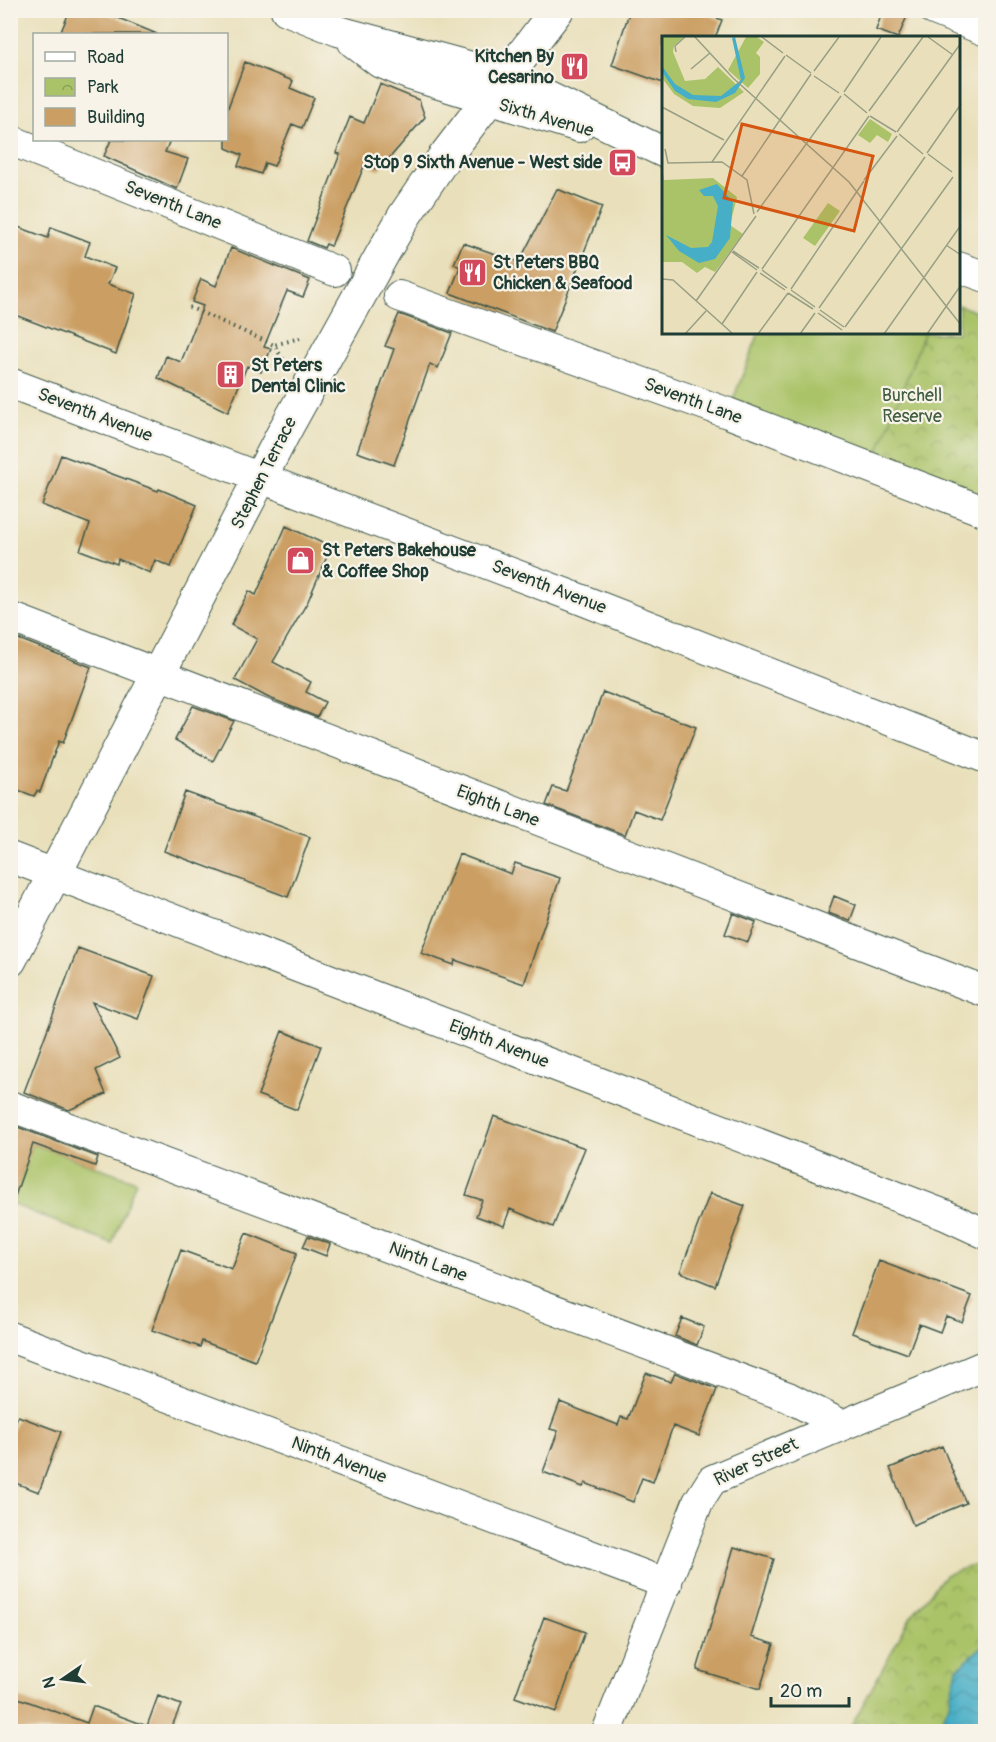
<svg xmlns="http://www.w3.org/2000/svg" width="996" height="1742" font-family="Pangolin,sans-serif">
  <defs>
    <pattern id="park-crowns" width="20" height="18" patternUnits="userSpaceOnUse" patternTransform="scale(1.5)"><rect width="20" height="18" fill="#aac368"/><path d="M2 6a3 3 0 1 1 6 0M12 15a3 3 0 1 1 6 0" fill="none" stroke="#8aa056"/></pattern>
    <pattern id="water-waves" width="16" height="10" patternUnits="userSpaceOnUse" patternTransform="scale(1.5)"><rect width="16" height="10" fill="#46aec6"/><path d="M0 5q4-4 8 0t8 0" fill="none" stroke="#3a8fa2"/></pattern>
  </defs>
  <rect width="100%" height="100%" fill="#f7f3e8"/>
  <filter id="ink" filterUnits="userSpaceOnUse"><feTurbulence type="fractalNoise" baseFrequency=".0167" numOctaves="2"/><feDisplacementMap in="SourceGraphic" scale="12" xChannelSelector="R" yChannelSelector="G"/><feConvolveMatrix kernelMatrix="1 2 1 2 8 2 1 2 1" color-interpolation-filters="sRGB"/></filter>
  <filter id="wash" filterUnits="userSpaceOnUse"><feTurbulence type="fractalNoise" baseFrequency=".008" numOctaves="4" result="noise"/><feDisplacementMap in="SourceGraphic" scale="24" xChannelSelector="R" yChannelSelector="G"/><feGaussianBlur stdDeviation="1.35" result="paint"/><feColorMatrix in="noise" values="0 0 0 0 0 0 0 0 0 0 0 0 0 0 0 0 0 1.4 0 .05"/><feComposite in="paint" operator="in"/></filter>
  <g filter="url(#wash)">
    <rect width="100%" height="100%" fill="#e9e0bb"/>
    <path fill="url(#park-crowns)" stroke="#64804e" stroke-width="1.5" d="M959 305 985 316V512L728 413 759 333H958Z
      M985 1561V1731L848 1732 910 1618 945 1575Z"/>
    <path fill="#aac368" stroke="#64804e" stroke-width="1.5" d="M759 333H924L876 459 731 405Z
      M33 1144 136 1181 112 1244 12 1204Z"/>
    <path fill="url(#water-waves)" stroke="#32767d" stroke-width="1.5" d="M985 1644V1731H936L948 1707 957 1669Z"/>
    <g id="blocks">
      <path fill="#cb9f64" d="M70 10H99L157 34H60Z
        M630 10H696L722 20 715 38H663V83L612 65Z
        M883 10 907 16 898 38 876 30Z
        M245 62 293 81 290 88 314 98 302 128 292 124 274 166 265 163 261 174 238 166 242 155 226 148V113Z
        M380 84 419 100 425 117 379 170 365 164 331 246 326 244 324 248 307 241 340 154 336 153 350 117 364 123Z
        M111 140H170L165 152 188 159 177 189 104 156Z
        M557 189 602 207 552 332 450 293 460 267 454 264 463 243 519 262Z
        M10 224 48 238 51 227 90 242 85 256 115 268 108 284 136 294 116 354 10 313Z
        M231 248 310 280 303 297 287 291 264 347 271 349 261 372 247 366 228 412 158 378 166 356 181 362 203 306 192 302 201 279 216 286Z
        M399 314 452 333 438 368 430 364 394 465 357 452 394 349 385 346Z
        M61 455 158 491 159 489 197 505 171 567 155 560 150 573 118 559 117 564 80 550 90 524 42 505Z
        M286 526 331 547 308 601 273 662 311 682 306 692 325 702 317 717 267 697 235 680 257 639 231 625 249 591 256 595Z
        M16 638 91 667 63 743 59 741 40 792 37 791 34 796 10 787V652Z
        M603 692 696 727 660 820 634 810 625 835 546 805 553 787 566 791Z
        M193 706 234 721 213 761 175 740Z
        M185 792 310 837 288 897 164 851Z
        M459 854 511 874 515 863 560 878 524 984 455 960 454 965 421 953Z
        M834 896 856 905 850 921 828 913Z
        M733 913 756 922 748 942 725 934Z
        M78 948 154 976 138 1019 92 1002 120 1058 96 1070 106 1094 69 1110 24 1092Z
        M282 1031 321 1046 297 1110 258 1095Z
        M494 1116 585 1148 553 1227 510 1209 504 1226 476 1216 482 1200 466 1195Z
        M15 1126 98 1157 95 1166 33 1144 14 1199H10V1141Z
        M710 1193 745 1206 715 1286 680 1272Z
        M246 1233 297 1253 255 1361 202 1341 200 1347 152 1330 181 1250 232 1269Z
        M308 1236 330 1244 326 1256 303 1247Z
        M879 1261 972 1296 962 1322 946 1316 940 1332 919 1324 908 1354 852 1333Z
        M682 1318 704 1327 697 1345 675 1336Z
        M646 1373 671 1382 675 1373 717 1389 699 1436 673 1426 653 1482 642 1478 633 1502 585 1483 583 1487 543 1472 558 1431 550 1429 560 1402 618 1425 621 1417 628 1419Z
        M18 1416 61 1432 39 1492 10 1481V1436Z
        M942 1446 966 1503 913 1525 890 1468Z
        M734 1547 774 1559 751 1637 774 1644 760 1689 697 1670Z
        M544 1617 585 1632 556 1712 515 1697Z
        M10 1695 87 1723 93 1706 147 1726 158 1696 181 1705 170 1731H10Z"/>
    </g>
  </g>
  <g filter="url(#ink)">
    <use href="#blocks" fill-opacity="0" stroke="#3d5548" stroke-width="1.5"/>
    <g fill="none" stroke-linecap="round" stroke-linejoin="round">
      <defs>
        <path id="minor" d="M286 10 338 31 505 76 663 152
          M934 10 986 31
          M353 42 379 62 410 75 579 127
          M10 140 335 271
          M958 267 986 277
          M399 296 728 413 986 512
          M10 383 572 596 986 758
          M10 617 986 992
          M10 857 945 1215 986 1234
          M10 1106 788 1397 842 1425
          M10 1337 667 1584
          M607 1732 698 1502 712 1480 986 1365"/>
        <path id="major" d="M10 960 285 430 383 253 405 215 443 159 557 10"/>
      </defs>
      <use href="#minor" stroke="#3d5548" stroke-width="32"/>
      <use href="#major" stroke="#3d5548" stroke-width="35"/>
      <path stroke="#3d5548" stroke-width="4" stroke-dasharray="1.5 4.5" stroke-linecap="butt" d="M189 307 274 345
        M286 364 274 345 300 338"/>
      <use href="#minor" stroke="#fff" stroke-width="30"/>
      <use href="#major" stroke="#fff" stroke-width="33"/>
    </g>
  </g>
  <defs>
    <symbol id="restaurant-square" viewBox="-11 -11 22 22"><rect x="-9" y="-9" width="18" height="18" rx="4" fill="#d1495b" stroke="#f7f3e8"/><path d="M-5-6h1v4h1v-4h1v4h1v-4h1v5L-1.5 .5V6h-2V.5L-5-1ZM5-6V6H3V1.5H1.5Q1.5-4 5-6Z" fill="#fff"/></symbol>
    <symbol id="bus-square" viewBox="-11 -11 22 22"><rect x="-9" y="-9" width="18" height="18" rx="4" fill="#d1495b" stroke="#f7f3e8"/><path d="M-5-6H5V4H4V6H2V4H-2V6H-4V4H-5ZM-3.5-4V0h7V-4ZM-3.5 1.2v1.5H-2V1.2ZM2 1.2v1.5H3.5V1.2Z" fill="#fff"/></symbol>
    <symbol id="building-square" viewBox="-11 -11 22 22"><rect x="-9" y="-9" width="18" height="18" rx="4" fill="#d1495b" stroke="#f7f3e8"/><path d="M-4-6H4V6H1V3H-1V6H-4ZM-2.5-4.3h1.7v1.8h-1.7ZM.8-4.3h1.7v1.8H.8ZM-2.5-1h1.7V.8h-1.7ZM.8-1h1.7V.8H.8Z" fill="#fff"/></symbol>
    <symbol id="shop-square" viewBox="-11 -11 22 22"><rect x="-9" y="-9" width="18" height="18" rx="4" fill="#d1495b" stroke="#f7f3e8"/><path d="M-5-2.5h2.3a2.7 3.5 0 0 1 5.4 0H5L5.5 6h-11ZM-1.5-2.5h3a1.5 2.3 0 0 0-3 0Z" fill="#fff"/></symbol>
  </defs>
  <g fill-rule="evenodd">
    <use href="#restaurant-square" x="558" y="50" width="33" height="33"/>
    <use href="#bus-square" x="606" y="146" width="33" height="33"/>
    <use href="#restaurant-square" x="456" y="256" width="33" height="33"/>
    <use href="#building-square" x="214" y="358" width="33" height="33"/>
    <use href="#shop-square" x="284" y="544" width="33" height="33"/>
  </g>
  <g text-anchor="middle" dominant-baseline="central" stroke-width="4.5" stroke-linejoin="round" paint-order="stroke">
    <g font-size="18" font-weight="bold" fill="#1f3d34" stroke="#f7f3e8" text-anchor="start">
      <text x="554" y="56" text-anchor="end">Kitchen By<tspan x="554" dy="21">Cesarino</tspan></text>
      <text x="602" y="162" text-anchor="end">Stop 9 Sixth Avenue - West side</text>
      <text x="493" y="262">St Peters BBQ<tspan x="493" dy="21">Chicken &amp; Seafood</tspan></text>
      <text x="251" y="365">St Peters<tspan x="251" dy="21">Dental Clinic</tspan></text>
      <text x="322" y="550">St Peters Bakehouse<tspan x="322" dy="21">&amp; Coffee Shop</tspan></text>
    </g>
    <g font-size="18" fill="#1f3d34" stroke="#f7f3e8">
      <text transform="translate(546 118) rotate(16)">Sixth Avenue</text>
      <text transform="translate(173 205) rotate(22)">Seventh Lane</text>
      <text transform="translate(693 401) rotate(20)">Seventh Lane</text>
      <text transform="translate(95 415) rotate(21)">Seventh Avenue</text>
      <text transform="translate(264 473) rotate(-63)">Stephen Terrace</text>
      <text transform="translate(549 587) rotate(21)">Seventh Avenue</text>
      <text transform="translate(498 806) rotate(21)">Eighth Lane</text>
      <text transform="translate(499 1044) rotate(21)">Eighth Avenue</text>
      <text transform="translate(428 1262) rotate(21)">Ninth Lane</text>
      <text transform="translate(339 1460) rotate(21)">Ninth Avenue</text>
      <text transform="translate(756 1462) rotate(-25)">River Street</text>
    </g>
    <g font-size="18" fill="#425e41" stroke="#f7f3e8">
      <text x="912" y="395">Burchell<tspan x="912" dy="21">Reserve</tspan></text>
    </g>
  </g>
  <g transform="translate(662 36)">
    <rect width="298" height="298" fill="#e9e0bb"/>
    <path d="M0 1H22L12 10 11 16 23 45 43 43 56 31 82 56 58 72 31 70 12 58 0 42ZM84 1H95L102 6 94 17 98 21V38L86 52 66 34ZM208 83 230 98 226 106 215 99 208 107 196 99ZM0 130 2 144 51 142 75 161 68 189 81 198 53 236 43 231 35 237 20 226H0ZM166 167 178 175 153 210 141 202Z" fill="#aac368"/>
    <path d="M11 155 33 173 35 182 31 187H16L4 178 1 162 4 156Z" fill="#aac368"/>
    <path d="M73 1 83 42 73 57 54 66 26 63 13 55 0 36V30L13 48 31 59 59 60 79 44 70 2ZM55 148 71 166 68 202 53 223 37 227 17 215 4 199 29 212 46 211 50 206 56 170 51 160H42L37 154Z" fill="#46aec6"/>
    <path fill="none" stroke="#989f85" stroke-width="1.5" d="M33 1 71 42 187 146 299 289M100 1 121 17M266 1 291 19M14 16 13 10 23 1M124 19 149 37M29 33 48 17M152 35 177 1M152 40 177 57M182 56 219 1M182 58 205 77M0 71 62 104M207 75 261 1M208 80 234 96M235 96 299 7M237 98 261 118M3 113 6 127 60 126 85 144 92 178M265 117 299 68M266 118 290 136M50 126 123 20M80 140 149 38M202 144 235 100M95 176 179 60M284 209 299 219M71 215 97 232M70 216 95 234M100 233 207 80M100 234 125 252M98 237 123 254M0 243 11 244 71 298M129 253 202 145M129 254 153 271M126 257 151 273M34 265 94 180M157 272 263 121M158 274 182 291M156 277 180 294M60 288 95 236M183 291 291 141M23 298 44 275M96 298 126 257M138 298 153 277M222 298 299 189M265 298 299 249"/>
    <path fill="#d45610" fill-opacity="0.15" stroke="#d45610" stroke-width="3" d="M80 88 211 120 192 195 62 162Z"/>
    <rect width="298" height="298" fill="none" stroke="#1f3d34" stroke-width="3"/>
  </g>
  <rect width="996" height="1742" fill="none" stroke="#f7f3e8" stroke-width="36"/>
  <rect x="33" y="33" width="195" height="108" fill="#f7f3e8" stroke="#a1aaa0" stroke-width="1.5"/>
  <rect x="45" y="52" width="30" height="9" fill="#ffffff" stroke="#a1aaa0" stroke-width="1.5"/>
  <text x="87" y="63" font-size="18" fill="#1f3d34">Road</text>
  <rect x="45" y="78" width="30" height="18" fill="url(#park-crowns)" stroke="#a1aaa0" stroke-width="1.5"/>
  <text x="87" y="93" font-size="18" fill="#1f3d34">Park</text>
  <rect x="45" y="108" width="30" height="18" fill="#cb9f64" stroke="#a1aaa0" stroke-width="1.5"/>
  <text x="87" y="123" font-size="18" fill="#1f3d34">Building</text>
  <g transform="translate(63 1679) rotate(256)" stroke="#f7f3e8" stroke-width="4.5" paint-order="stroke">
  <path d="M0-4.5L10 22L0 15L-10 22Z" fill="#1f3d34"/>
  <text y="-9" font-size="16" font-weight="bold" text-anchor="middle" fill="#1f3d34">N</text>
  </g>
  <path d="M771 1697v9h78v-9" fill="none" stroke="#1f3d34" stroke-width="3"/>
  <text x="780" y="1697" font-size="18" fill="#1f3d34" stroke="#f7f3e8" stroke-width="4.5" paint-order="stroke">20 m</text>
</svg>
